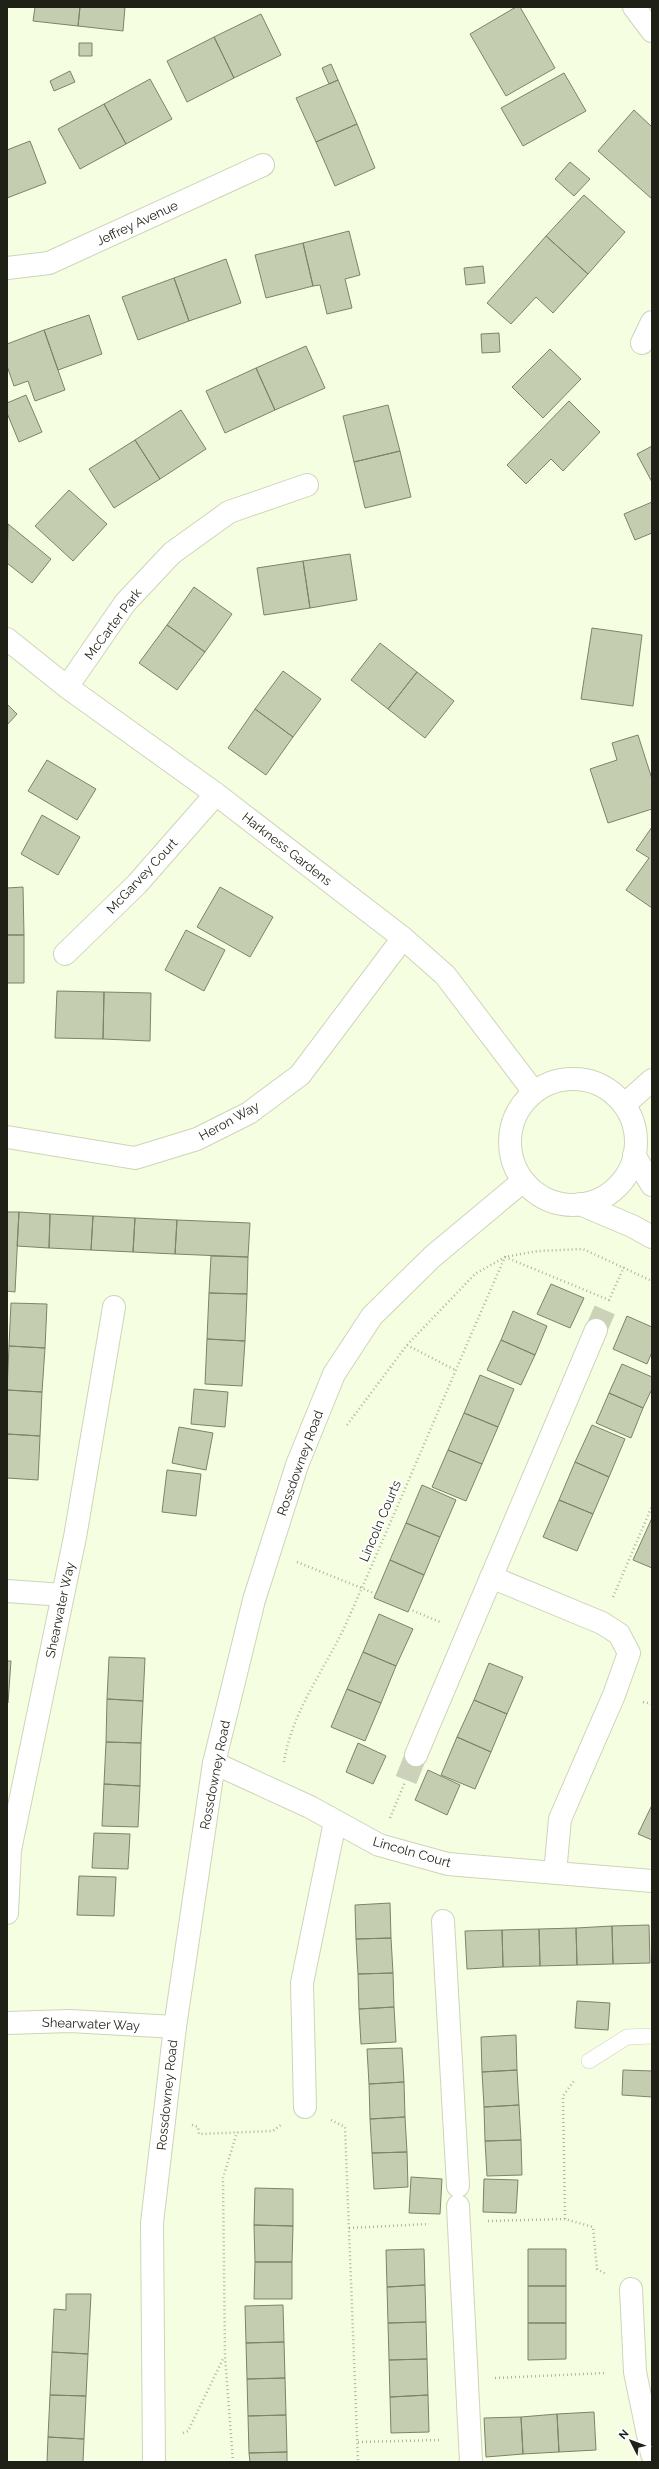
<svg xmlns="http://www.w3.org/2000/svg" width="659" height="2469" font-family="Raleway,sans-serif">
  <rect width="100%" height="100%" fill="#f6fee1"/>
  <path fill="#c5cdb1" stroke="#7c8369" d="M35 7H80L78 26 33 21Z
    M80 7H125L123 31 78 26Z
    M516 7H520L555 68 506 96 470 34Z
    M261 14 281 55 234 78 214 37Z
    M214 37 234 78 187 102 167 61Z
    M79 43H92V56H79Z
    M331 64 338 80 329 84 322 68Z
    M70 71 75 82 54 91 50 81Z
    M564 73 586 111 523 146 501 108Z
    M150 79 172 119 126 144 104 104Z
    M338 80 357 124 316 142 296 98Z
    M104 104 126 144 80 169 58 129Z
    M634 110 652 127V199L598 151Z
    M357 124 375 168 335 186 316 142Z
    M30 141 46 183 7 198V150Z
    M570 162 590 179 574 196 555 179Z
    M584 195 625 232 588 274 546 236Z
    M349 231 360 275 345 279 352 308 327 314 320 285 313 286 303 243Z
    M546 236 588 274 553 313 536 297 511 324 487 303Z
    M303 243 313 286 266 298 255 255Z
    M226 259 241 303 189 321 174 278Z
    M483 266 485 283 466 285 464 268Z
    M174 278 189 321 138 340 122 297Z
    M89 315 102 354 58 370 44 330Z
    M44 330 65 390 35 401 28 381 14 386 7 366V344Z
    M499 333 500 352 482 353 481 334Z
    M306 346 325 388 275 410 256 368Z
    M550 349 581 379 543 418 512 387Z
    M256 368 275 410 225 433 206 391Z
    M26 395 42 432 19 442 7 413V403Z
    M569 401 600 432 563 471 551 459 526 484 507 465Z
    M388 405 400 451 354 462 343 416Z
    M181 410 206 449 160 479 135 440Z
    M135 440 160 479 114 508 89 469Z
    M652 446V482L637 454Z
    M400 451 411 497 365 508 354 462Z
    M69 490 107 524 73 561 35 526Z
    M652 502V533L635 540 624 514Z
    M8 524 51 559 32 583 7 563Z
    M350 554 357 600 310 608 303 561Z
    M303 561 310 608 264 615 257 568Z
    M194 587 232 614 205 652 167 625Z
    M167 625 205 652 177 690 139 663Z
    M592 628 642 635 633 706 581 699Z
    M380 643 417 672 388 709 351 680Z
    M283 671 321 699 293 737 255 709Z
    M417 672 454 701 425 738 388 709Z
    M7 704 17 714 7 725Z
    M255 709 293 737 266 775 228 748Z
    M638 735 652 779V809L608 823 590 769 617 760 612 743Z
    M47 760 96 789 77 820 28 791Z
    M42 815 80 837 58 875 21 854Z
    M652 827V908L626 890 649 858 636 850Z
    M23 887 24 935H7V888Z
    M220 887 273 917 250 957 197 927Z
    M186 930 225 950 204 991 165 970Z
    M7 935H24V983H7Z
    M57 991 104 992 103 1039 55 1038Z
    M104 992 151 993 150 1041 103 1039Z
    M7 1212H19L15 1292 7 1291Z
    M19 1212 50 1214 49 1248 17 1246Z
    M50 1214 93 1216 91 1250 49 1248Z
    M93 1216 135 1218 133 1252 91 1250Z
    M135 1218 177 1220 175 1254 133 1252Z
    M177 1220 250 1223 248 1257 175 1254Z
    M211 1256 248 1257 247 1294 209 1293Z
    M551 1284 584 1298 570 1328 537 1314Z
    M209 1293 247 1294 245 1341 207 1339Z
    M11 1303 47 1304 45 1348 9 1346Z
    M513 1311 547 1326 535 1355 501 1340Z
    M627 1316 652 1327V1352L647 1364 613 1349Z
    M207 1339 245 1341 242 1386 205 1384Z
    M501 1340 535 1355 521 1385 487 1370Z
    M9 1346 45 1348 42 1392 7 1390Z
    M622 1364 652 1377V1389L643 1408 609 1393Z
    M480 1375 514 1389 498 1427 464 1413Z
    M194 1389 228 1392 225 1427 191 1424Z
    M7 1390 42 1392 40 1436 7 1434Z
    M609 1393 643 1408 631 1438 596 1423Z
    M464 1413 498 1427 482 1464 448 1450Z
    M592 1425 625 1439 609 1477 575 1462Z
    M179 1427 213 1433 206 1470 172 1463Z
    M7 1434 40 1436 38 1480 7 1478Z
    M448 1450 482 1464 466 1501 432 1487Z
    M575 1462 609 1477 593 1514 559 1500Z
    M167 1470 201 1474 196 1516 162 1512Z
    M422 1485 456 1500 440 1537 406 1523Z
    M559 1500 593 1514 577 1551 543 1537Z
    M652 1518V1568L633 1560Z
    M406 1523 440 1537 424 1575 390 1560Z
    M390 1560 424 1575 408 1612 374 1598Z
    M379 1614 413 1629 396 1666 363 1652Z
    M363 1652 396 1666 381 1703 347 1689Z
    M109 1657 145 1658 143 1701 107 1699Z
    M7 1661H11L8 1703H7Z
    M489 1663 523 1677 507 1714 474 1700Z
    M347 1689 381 1703 365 1741 331 1727Z
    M107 1699 143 1701 141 1743 106 1742Z
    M474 1700 507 1714 491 1752 457 1737Z
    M457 1737 491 1752 475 1789 441 1775Z
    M106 1742 141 1743 140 1786 104 1784Z
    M358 1743 386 1756 373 1784 346 1772Z
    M428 1770 460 1785 447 1815 415 1800Z
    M104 1784 140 1786 138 1827 102 1826Z
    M652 1805V1840L638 1834Z
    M94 1833 130 1834 128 1869 92 1868Z
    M79 1876 116 1877 114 1916 77 1915Z
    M390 1903 391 1938 356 1939 355 1905Z
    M649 1925 650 1963 613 1964 612 1926Z
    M612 1926 613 1964 577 1965 576 1928Z
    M576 1928 577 1965 540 1966 539 1929Z
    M539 1929 540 1966 503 1967 502 1930Z
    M502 1930 503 1967 467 1969 465 1931Z
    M391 1938 393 1973 358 1974 356 1939Z
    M393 1973 394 2007 359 2009 358 1974Z
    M577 2001 610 2003 608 2030 575 2028Z
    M394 2007 396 2042 361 2044 359 2009Z
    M516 2035 517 2070 482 2072 481 2037Z
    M402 2048 404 2082 369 2084 367 2049Z
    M517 2070 519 2105 484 2107 482 2072Z
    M623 2070 652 2071V2097L622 2095Z
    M404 2082 405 2117 370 2119 369 2084Z
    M519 2105 521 2140 485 2141 484 2107Z
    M405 2117 407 2152 372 2153 370 2119Z
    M521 2140 522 2175 487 2176 485 2141Z
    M407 2152 408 2187 374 2189 372 2153Z
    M411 2177 442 2179 440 2214 409 2213Z
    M484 2179 518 2180 516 2213 483 2212Z
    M255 2188 293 2189V2226L254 2225Z
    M254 2225 293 2226 292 2262H255Z
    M424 2249 425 2285 387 2287 386 2250Z
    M528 2249H566V2286H528Z
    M255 2262H292V2299H254Z
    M425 2285 426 2322 388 2323 387 2287Z
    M528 2286H566V2323H528Z
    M66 2294H91L88 2354 52 2352 54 2309 66 2310Z
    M283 2305 284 2342 246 2343 245 2306Z
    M426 2322 427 2359 389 2360 388 2323Z
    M528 2323H566V2359L528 2360Z
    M284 2342 285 2378 247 2379 246 2343Z
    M52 2352 88 2354 86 2396 50 2395Z
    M427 2359 428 2395 390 2397 389 2360Z
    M285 2378 286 2415 248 2416 247 2379Z
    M50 2395 86 2396 84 2439 48 2437Z
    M428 2395 429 2432 391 2433 390 2397Z
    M594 2412 596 2450 559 2452 557 2414Z
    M557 2414 559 2452 523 2454 521 2417Z
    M286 2415 287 2452 249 2453 248 2416Z
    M521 2417 523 2454 486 2457 484 2418Z
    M48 2437 84 2439 83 2462H47Z
    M287 2452V2462H250L249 2453Z"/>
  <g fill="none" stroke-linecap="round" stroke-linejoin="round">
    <path stroke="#cbd2b9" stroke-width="22" stroke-dasharray="22 11" stroke-linecap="butt" d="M596 1330 609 1300
      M406 1780 416 1755"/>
    <defs>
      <path id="lane" d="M589 2061 627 2037 652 2036"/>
      <path id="street" d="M634 7 652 31
        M7 268 49 263 263 165
        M642 343 652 322
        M7 639 67 687 216 794 403 938 445 975 534 1092
        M67 687 125 603 172 553 229 512 307 485
        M65 954 137 884 216 794
        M7 1137 135 1158 197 1139 249 1113 300 1075 403 938
        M634 1155 652 1185
        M580 1204 632 1226 652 1237
        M491 1577 602 1623 619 1634 629 1653 614 1695 560 1819 555 1873
        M7 1591 63 1595
        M416 1755 596 1330
        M214 1763 310 1807 379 1845 448 1864 652 1881
        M7 1913 10 1850 75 1537 114 1307
        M443 1921 458 2186
        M7 2023 70 2021 175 2027
        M305 2107 302 1983 335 1822
        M458 2206 471 2462
        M631 2289 635 2372 652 2454"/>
      <path id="secondary" d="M510 1142a63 63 0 1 1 126 0a63 63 0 1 1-126 0Z
        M624 1105 652 1080
        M154 2462 152 2223 175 2027 214 1763 254 1600 297 1465 334 1374 372 1316 432 1257 523 1181"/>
    </defs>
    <use href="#lane" stroke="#cdd5b9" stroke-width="16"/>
    <use href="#street" stroke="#cdd5b9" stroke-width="24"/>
    <use href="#secondary" stroke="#cdd5b9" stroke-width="24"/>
    <path stroke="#aeb49e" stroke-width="2.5" stroke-dasharray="1 3" stroke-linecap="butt" d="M407 1345 455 1370
      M347 1425 407 1345 475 1274 505 1257 538 1251 583 1249 652 1281
      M297 1562 376 1594
      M613 1597 652 1506
      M409 1609 440 1622
      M643 1702 652 1704
      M284 1762C292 1709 328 1666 349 1617 402 1498 452 1377 505 1257L609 1300 624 1267
      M390 1818 405 1782
      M331 2120 345 2127 358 2462
      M192 2125 198 2127 199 2134 273 2131 282 2124
      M565 2219 563 2096 574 2081
      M488 2221 565 2219 593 2227 597 2269 606 2274
      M349 2228 429 2224
      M495 2378 606 2373
      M183 2433 188 2431 224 2357
      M358 2442 441 2440
      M233 2462 225 2356 223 2178 237 2132"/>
    <use href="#lane" stroke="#fff" stroke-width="15"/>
    <use href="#street" stroke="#fff" stroke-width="22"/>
    <use href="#secondary" stroke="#fff" stroke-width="22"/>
  </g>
  <g text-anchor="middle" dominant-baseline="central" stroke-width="4" stroke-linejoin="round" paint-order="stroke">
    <g font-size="13" fill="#1f2117" stroke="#fff">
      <text transform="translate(137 223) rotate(-25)">Jeffrey Avenue</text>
      <text transform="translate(113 624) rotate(-53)">McCarter Park</text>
      <text transform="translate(287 849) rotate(38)">Harkness Gardens</text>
      <text transform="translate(142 876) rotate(-47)">McGarvey Court</text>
      <text transform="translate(229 1121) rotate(-29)">Heron Way</text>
      <text transform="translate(300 1463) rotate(-70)">Rossdowney Road</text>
      <text transform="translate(380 1521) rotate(-67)">Lincoln Courts</text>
      <text transform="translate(60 1610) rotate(-78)">Shearwater Way</text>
      <text transform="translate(215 1775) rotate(-79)">Rossdowney Road</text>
      <text transform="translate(412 1852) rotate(16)">Lincoln Court</text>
      <text transform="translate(91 2024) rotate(2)">Shearwater Way</text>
      <text transform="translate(167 2095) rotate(-84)">Rossdowney Road</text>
    </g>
  </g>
  <rect width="659" height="2469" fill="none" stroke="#1f2117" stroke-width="16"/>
  <g transform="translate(631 2441) rotate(312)" stroke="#ffffff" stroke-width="3" paint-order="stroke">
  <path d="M0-3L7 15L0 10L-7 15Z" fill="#1f2117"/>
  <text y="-6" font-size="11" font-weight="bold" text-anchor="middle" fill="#1f2117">N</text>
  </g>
</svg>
